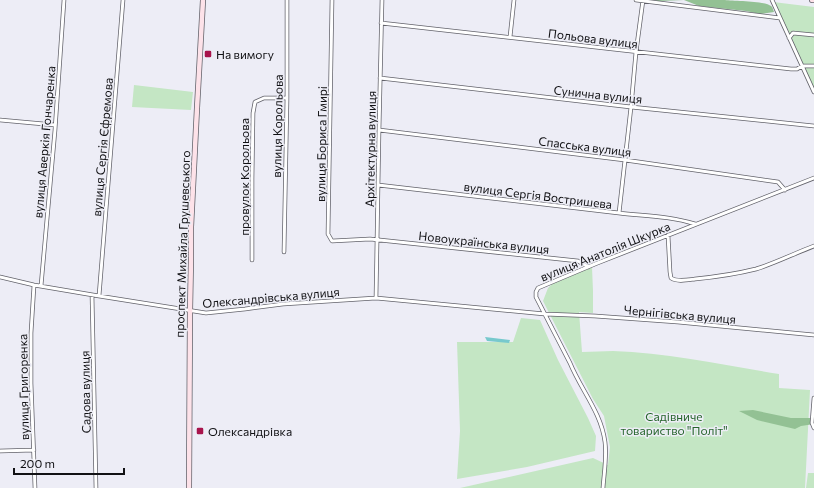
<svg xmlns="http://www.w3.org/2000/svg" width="814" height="488" font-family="Commissioner,sans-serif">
  <rect width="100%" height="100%" fill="#ededf6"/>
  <path fill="#c4e6c4" d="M773 2 814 7V92Z
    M134 85 193 92 191 110 132 107Z
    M592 267 593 291V313L579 312 582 352C593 352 603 351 613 351 669 353 724 365 779 374V388L810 390 805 488H460L593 458 608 465 610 447 604 416 593 399 543 301 548 288 553 283Z
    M521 318 540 320 558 360 588 418 596 436 595 451 527 467 457 479 460 431 457 342H513Z
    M808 473H814V488H806Z"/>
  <path fill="#93c194" d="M653 0H725C734 1 766 1 771 6 773 7 773 10 774 12L760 14 746 11 699 6 684 0 658 1Z
    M753 410 791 418H814V424L801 426 795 429 757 420 739 411Z"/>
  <path fill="#77c9cd" d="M485 337 510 340 509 343 487 341Z"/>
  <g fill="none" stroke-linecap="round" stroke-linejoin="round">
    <defs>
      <path id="street" d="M332 0 328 234 332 241 370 239 578 261 588 267
        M636 0 780 18
        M772 0 814 92
        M381 23 791 69H797L802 66H814
        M510 37 514 0
        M789 38 793 33 814 35
        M380 78 631 107 814 126
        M0 120 55 125
        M379 130 625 160 778 182 785 190
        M378 185 619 213C645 216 670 216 695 224
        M619 213 631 107 636 52 643 0
        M668 235 670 272 671 278C677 282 687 280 695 279 715 277 736 274 756 269 776 263 795 253 814 246
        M284 252 287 98V0
        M252 260V179L253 113 255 102 264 98H287
        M0 277 34 285 99 296 206 313 245 309 283 304 376 298 545 314 595 316 678 322 814 335
        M34 285 31 333V383L35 488
        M41 286 55 130 64 0
        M92 295 96 488
        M99 296 123 0
        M376 298 379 130 382 0
        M814 398 812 423 814 428
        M0 451 34 450
        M603 488C604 473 607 457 605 442 601 412 581 390 570 363L536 297V292L538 288 595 264 814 178"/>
      <path id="secondary" d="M812 0H814
        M189 488 190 311 191 259V227L197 108 203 0"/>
    </defs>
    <use href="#street" stroke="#62626a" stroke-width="4.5"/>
    <use href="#secondary" stroke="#62626a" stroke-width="6"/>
    <use href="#street" stroke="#fff" stroke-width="3"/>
    <use href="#secondary" stroke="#fde2e9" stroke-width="4.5"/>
  </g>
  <g fill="#a8144c" stroke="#ededf6" stroke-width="1.5">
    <rect x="204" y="50" width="8" height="8" rx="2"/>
    <rect x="196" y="427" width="8" height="8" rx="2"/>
  </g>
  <g text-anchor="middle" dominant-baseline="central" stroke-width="3" stroke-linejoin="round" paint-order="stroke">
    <g font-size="12" fill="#111114" stroke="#ededf6">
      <text transform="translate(593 38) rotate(7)">Польова вулиця</text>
      <text transform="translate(598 94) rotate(6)">Сунична вулиця</text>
      <text transform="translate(277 126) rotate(-89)">вулиця Корольова</text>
      <text transform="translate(44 142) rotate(-85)">вулиця Аверкія Гончаренка</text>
      <text transform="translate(321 144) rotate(-89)">вулиця Бориса Гмирі</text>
      <text transform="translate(585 146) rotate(7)">Спасська вулиця</text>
      <text transform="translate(102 147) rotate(-85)">вулиця Сергія Єфремова</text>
      <text transform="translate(370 149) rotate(-89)">Архітектурна вулиця</text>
      <text transform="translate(244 177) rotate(-90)">провулок Корольова</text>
      <text transform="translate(538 195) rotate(7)">вулиця Сергія Востришева</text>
      <text transform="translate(484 242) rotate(6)">Новоукраїнська вулиця</text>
      <text transform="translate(182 244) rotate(-88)">проспект Михайла Грушевського</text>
      <text transform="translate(605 251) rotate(-22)">вулиця Анатолія Шкурка</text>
      <text transform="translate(271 297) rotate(-5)">Олександрівська вулиця</text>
      <text transform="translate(680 314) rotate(5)">Чернігівська вулиця</text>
      <text transform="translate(23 387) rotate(-91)">вулиця Григоренка</text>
      <text transform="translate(85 392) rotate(-91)">Садова вулиця</text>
    </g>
    <g font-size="12" fill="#111114" stroke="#ededf6" text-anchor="start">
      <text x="216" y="54">На вимогу</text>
      <text x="208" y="431">Олександрівка</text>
    </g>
    <g font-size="12" fill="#26652c" stroke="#ededf6">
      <text x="674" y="416">Садівниче<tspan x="674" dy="14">товариство "Політ"</tspan></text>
    </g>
  </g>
  <path d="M14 468v6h110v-6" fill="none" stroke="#111114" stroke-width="2"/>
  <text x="20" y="468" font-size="12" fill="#111114" stroke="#ededf6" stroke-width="3" paint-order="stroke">200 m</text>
</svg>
